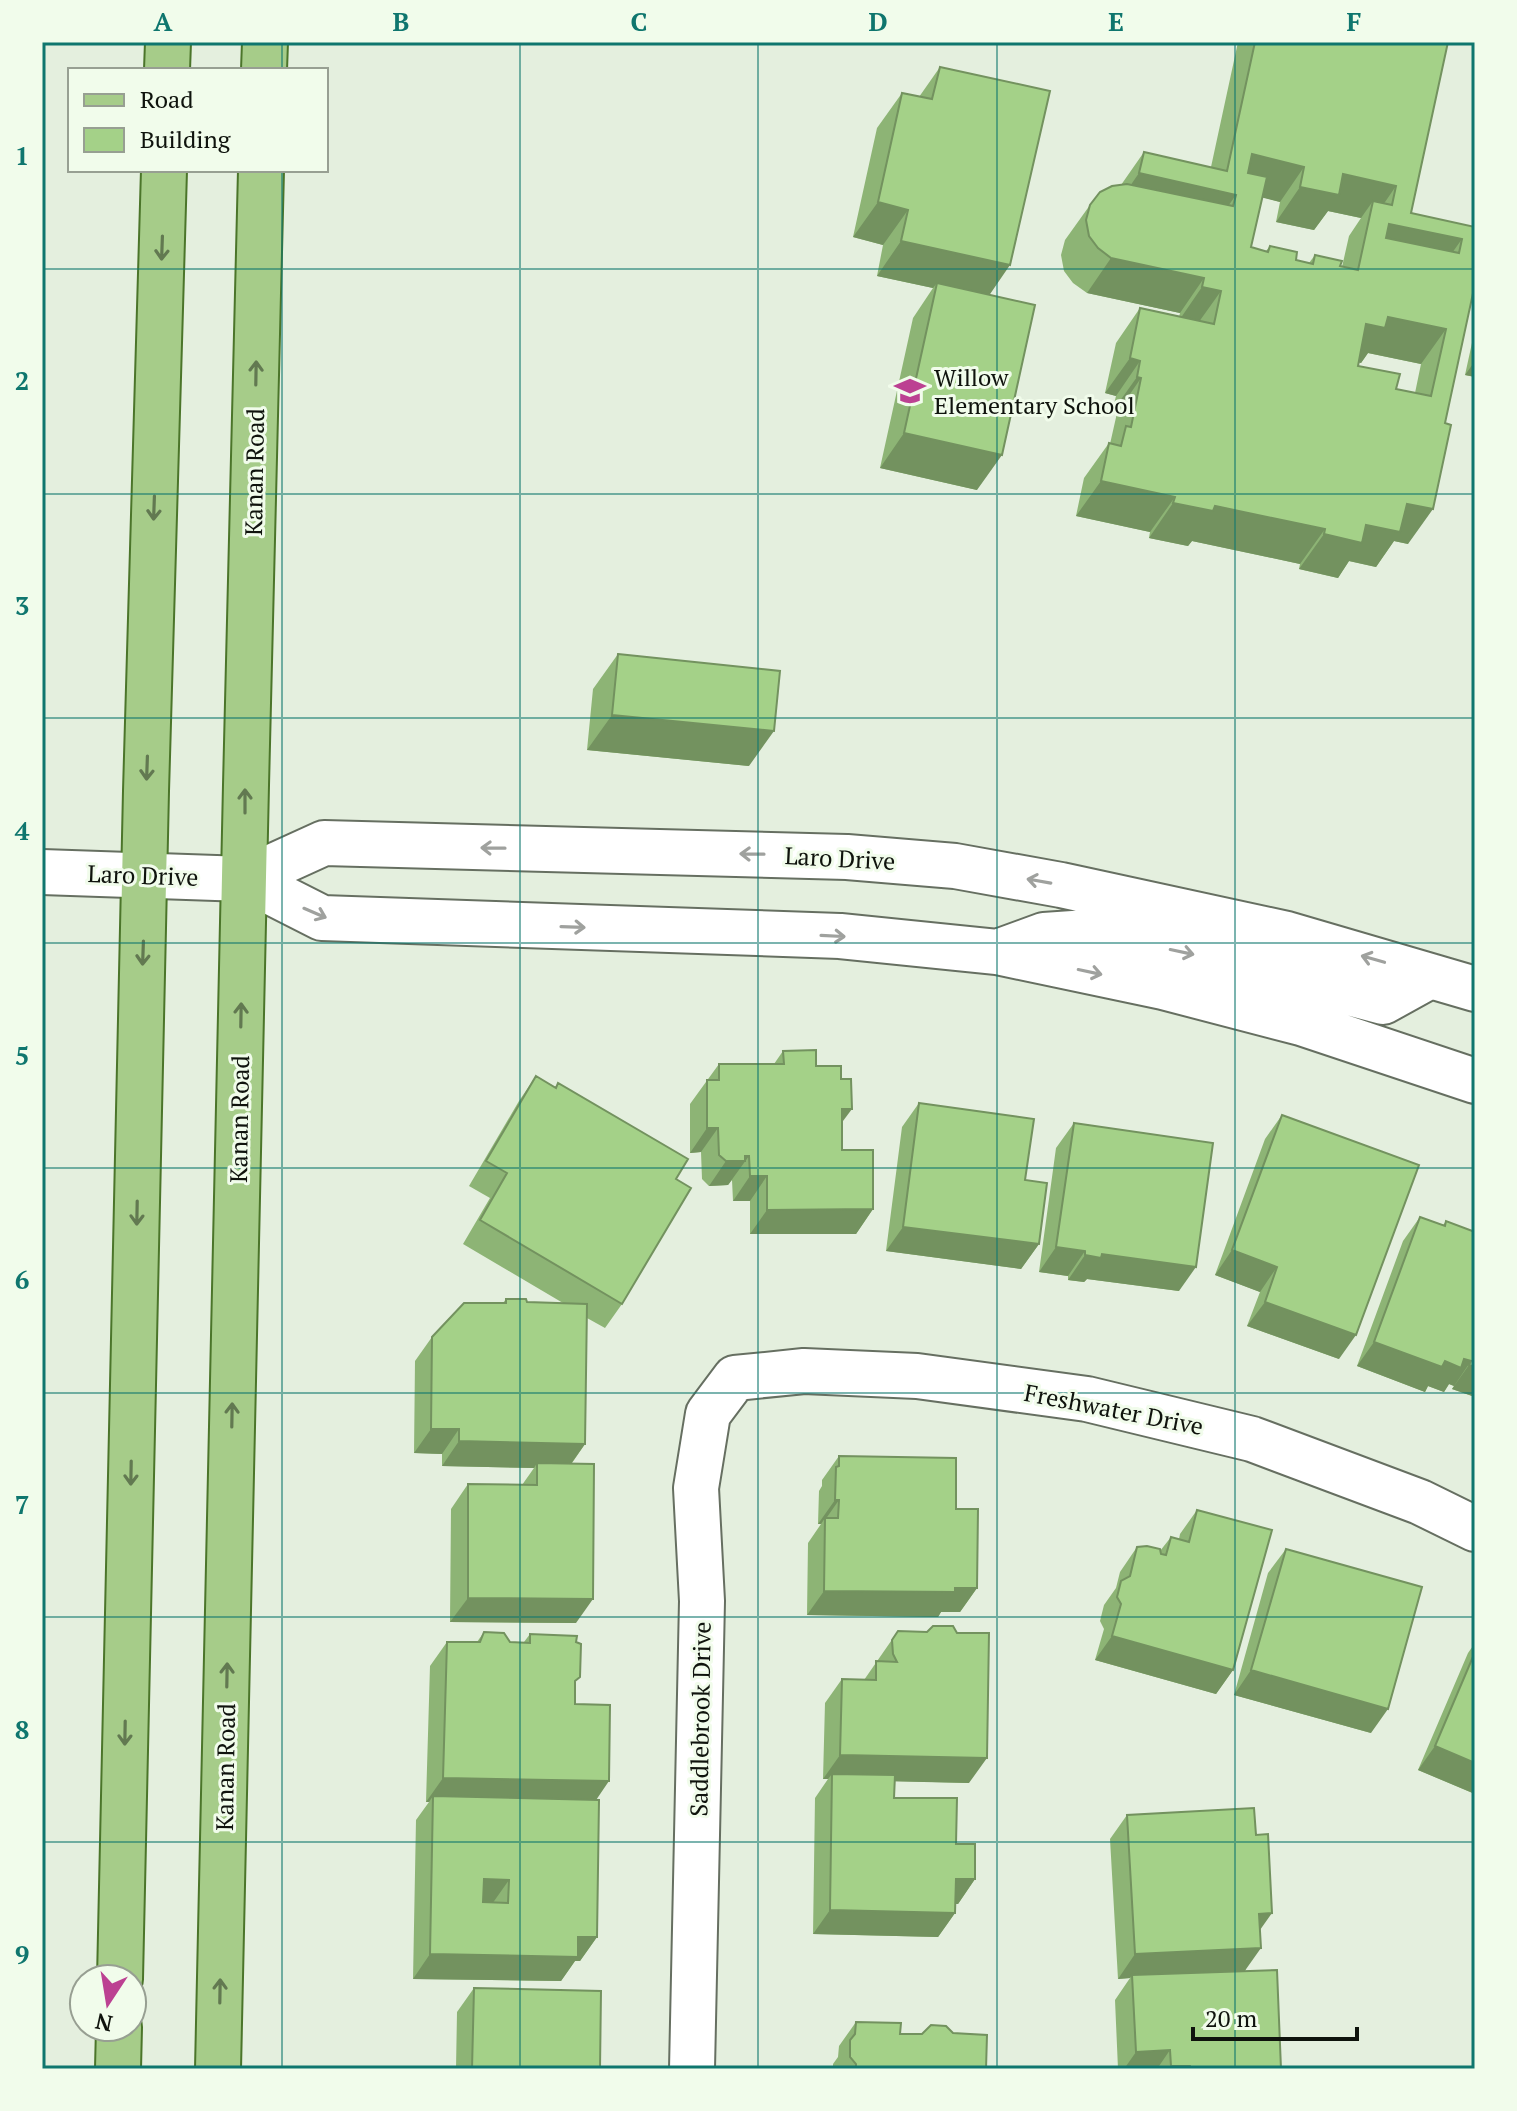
<svg xmlns="http://www.w3.org/2000/svg" width="1517" height="2111" font-family="'PT Serif',serif">
  <rect width="100%" height="100%" fill="#e4efde"/>
  <g fill="none" stroke-linecap="round" stroke-linejoin="round">
    <defs>
      <path id="minor" d="M42 872 245 879 322 918 840 936 997 952 1163 987 1301 1023 1475 1081
        M245 879 324 843 847 857 955 866 1061 885 1287 934 1475 989
        M1003 950 1044 935 1088 932 1251 967 1383 1002 1430 976
        M692 2069 702 1601 696 1488 708 1414 735 1378 804 1371 917 1376 1087 1399 1252 1439 1420 1502 1475 1529"/>
      <path id="major" d="M167 70 168 42
        M264 70 265 42
        M120 1979 146 791 164 170
        M118 2069 119 2027
        M218 2069 246 785 261 170"/>
    </defs>
    <use href="#minor" stroke="#666f61" stroke-width="48"/>
    <use href="#major" stroke="#4b752a" stroke-width="48"/>
    <use href="#minor" stroke="#fff" stroke-width="44"/>
    <use href="#major" stroke="#a6cc89" stroke-width="44"/>
  </g>
  <path fill="#8db475" fill-rule="evenodd" d="M1238 42H1448L1411 213 1475 227 1408 544 1394 541 1376 567 1349 561 1338 578 1299 569 1300 564 1192 541 1188 546 1149 538 1150 532 1076 516 1084 478 1109 443 1110 444 1117 413 1112 412 1116 396 1105 393 1116 343 1140 308 1179 317 1180 313 1087 293 1073 283 1064 271 1061 255 1065 240 1090 205 1121 185 1144 152 1211 167ZM1262 197 1280 202 1276 222 1314 230 1328 211 1361 218 1349 236 1342 267 1315 255 1309 263 1296 260 1270 246 1266 251 1251 247ZM1368 353 1421 364 1415 393 1396 389 1358 366 1359 362 1361 363Z
    M940 67 990 295 977 490 880 468 913 318 933 288 877 276 883 245 853 237 877 128 902 93 919 97Z
    M1475 329V377L1465 375Z
    M618 654 749 766 587 750 593 689Z
    M783 1051 816 1066 842 1122V1150L873 1209 856 1234H750V1201H733L732 1180 728 1185 709 1186 702 1179 701 1152 690 1153V1104L719 1064H774Z
    M536 1076 555 1087 558 1083 676 1179 622 1304 605 1328 587 1318 585 1444 572 1463 576 1623 450 1622 451 1509 468 1484 522 1485 534 1468 442 1466V1454L414 1453 415 1361 432 1337 503 1303 506 1299 527 1302 563 1303 463 1244 490 1198 469 1186 519 1101Z
    M919 1103 1025 1180 1039 1244 1021 1269 886 1251 902 1127Z
    M1282 1115 1339 1359 1247 1326 1260 1292 1215 1275 1265 1139Z
    M1074 1123 1179 1291 1087 1279 1084 1282 1068 1280V1276L1039 1272 1056 1148Z
    M1420 1217 1443 1225 1446 1221 1475 1232V1397L1452 1389 1454 1386 1449 1384 1444 1392 1428 1386 1425 1392 1357 1366 1403 1241Z
    M839 1456 956 1509 977 1588 960 1612H941L938 1617 807 1615 808 1543 821 1524H818L819 1491 822 1486V1480Z
    M1197 1510 1233 1670 1216 1694 1095 1660 1104 1629 1100 1621 1104 1605 1116 1588 1120 1572 1137 1547 1160 1551 1171 1537 1179 1539 1180 1534Z
    M1286 1549 1371 1733 1234 1695 1268 1573Z
    M898 1631 969 1783 895 1781 894 1798 956 1844 975 1879 958 1904H956L955 1913 938 1937 813 1934 815 1798 828 1779H823L825 1703 842 1679 864 1680Z
    M484 1632 510 1642H524L530 1634 575 1684V1704L596 1800 597 1937 580 1961H575L561 1981 413 1979 416 1820 429 1802H426L430 1666 447 1642H477Z
    M1475 1643V1794L1418 1770 1468 1653Z
    M1127 1815 1260 1930 1245 1971 1281 2069H1118L1115 2000 1130 1978 1118 1979 1110 1839Z
    M474 1988 600 2069H456L457 2012Z
    M856 2022 900 2034 986 2069H833V2064L838 2057 839 2046Z"/>
  <path fill="#73925f" d="M1252 154 1304 167 1280 202 1228 189Z
    M1139 173 1236 195 1211 230 1115 208Z
    M1343 174 1396 186 1372 221 1373 201 1361 218 1328 211 1314 230 1276 222 1300 187Z
    M878 202 908 210 883 245 853 237Z
    M1389 224 1462 239 1437 274 1365 259Z
    M901 241 1010 265 986 300 937 283 933 288 877 276Z
    M1111 258 1204 278 1180 313 1087 293Z
    M1202 287 1221 291 1196 326 1178 322Z
    M1388 317 1446 329 1421 364 1368 353 1361 363 1342 359 1366 324Z
    M1130 358 1140 361 1116 396 1105 393Z
    M1475 361V377L1465 375Z
    M1137 377 1141 378 1117 413 1112 412Z
    M904 433 1002 455 977 490 880 468Z
    M1101 481 1175 497 1150 532 1076 516Z
    M1173 503 1215 506 1325 529 1300 564 1192 541 1188 546 1149 538Z
    M1407 504 1433 509 1408 544 1394 541 1376 567 1349 561 1338 578 1299 569 1324 534 1366 525Z
    M612 715 774 731 749 766 587 750Z
    M842 1109H852L834 1133Z
    M707 1128H718L701 1152 690 1153Z
    M745 1156H749L728 1185 709 1186 726 1161Z
    M750 1176H767L750 1201H733Z
    M873 1209 856 1234H750L767 1210Z
    M903 1227 1039 1244 1021 1269 886 1251Z
    M1056 1247 1085 1251 1068 1276 1039 1272Z
    M1232 1250 1277 1267 1260 1292 1215 1275Z
    M1102 1254 1196 1267 1179 1291 1087 1279 1084 1282 1068 1280 1085 1255Z
    M1265 1302 1356 1335 1339 1359 1247 1326Z
    M1374 1342 1445 1361 1464 1359 1471 1361 1454 1386 1449 1384 1444 1392 1428 1386 1425 1392 1357 1366Z
    M1469 1365 1475 1367V1397L1452 1389Z
    M431 1429H459L442 1454 414 1453Z
    M459 1441 585 1444 568 1468 537 1463 534 1468 442 1466Z
    M835 1500H839L825 1520V1518L821 1524H818Z
    M955 1588H977L960 1612H941L938 1617 807 1615 824 1591Z
    M468 1598 593 1599 576 1623 450 1622Z
    M1112 1636 1233 1670 1216 1694 1095 1660Z
    M1251 1670 1388 1709 1371 1733 1234 1695Z
    M1435 1746 1475 1763V1794L1418 1770Z
    M840 1755 987 1758 969 1783 832 1780V1774L828 1779H823Z
    M443 1778 609 1781 592 1806 433 1796 429 1802H426Z
    M484 1879 509 1880 492 1904H467Z
    M956 1879H975L958 1904H939Z
    M830 1910 955 1913 938 1937 813 1934Z
    M1272 1913 1255 1937 1259 1914Z
    M578 1937H597L580 1961H575L561 1981 413 1979 430 1954Z
    M1261 1948 1244 1972 1132 1975 1130 1978 1118 1979 1135 1954Z
    M1170 2050 1157 2069H1124L1136 2052Z
    M1171 2066H1190L1188 2069H1169Z"/>
  <path fill="#a4d188" stroke="#73925f" stroke-width="2" fill-rule="evenodd" d="M1255 42H1448L1411 213 1475 227V284L1445 423 1451 425 1433 509 1407 504 1400 532 1366 525 1362 543 1324 534 1325 529 1215 506 1213 511 1173 503 1175 497 1101 481 1109 443 1121 446 1126 426 1131 427 1141 378 1137 377 1140 361 1130 358 1140 308 1214 324 1221 291 1202 287 1204 278 1111 258 1098 248 1089 236 1086 220 1090 205 1100 192 1112 186 1127 184 1233 206 1236 195 1139 173 1144 152 1227 171ZM1252 154 1304 167 1300 187 1339 195 1343 174 1396 186 1392 205 1373 201 1358 270 1340 266 1342 261 1315 255 1313 264 1296 260 1297 252 1270 246 1268 252 1251 247 1267 177 1248 173ZM1389 224 1462 239 1459 253 1386 238ZM1388 317 1446 329 1431 396 1396 389 1400 374 1358 366 1366 324 1385 328Z
    M940 67 1050 91 1010 265 901 241 908 210 878 202 902 93 932 99Z
    M937 283 1035 305 1002 455 904 433Z
    M618 654 780 671 774 731 612 715Z
    M816 1050V1066H841V1079H851L852 1109H842V1150H873V1209L767 1210V1176H750L749 1156H745V1161H726L719 1155 718 1128H707V1080H719V1064H784L783 1051Z
    M536 1076 556 1088 558 1083 688 1159 676 1179 691 1188 622 1304 480 1220 507 1173 486 1161Z
    M919 1103 1034 1119 1025 1180 1047 1183 1039 1244 903 1227Z
    M1282 1115 1419 1165 1356 1335 1265 1302 1277 1267 1232 1250Z
    M1074 1123 1213 1143 1196 1267 1102 1254 1101 1258 1085 1255V1251L1056 1247Z
    M1420 1217 1445 1226 1446 1221 1475 1232V1367L1469 1365 1471 1361 1464 1359 1461 1368 1445 1361 1442 1367 1374 1342Z
    M506 1299H526L527 1302 587 1304 585 1444 459 1441V1429H431L432 1337 464 1303H506Z
    M839 1456 956 1458V1509H978L977 1588H955V1592L824 1591 825 1518H838L839 1500H835L836 1467 839 1466Z
    M537 1463 594 1464 593 1599 468 1598V1484L537 1485Z
    M1197 1510 1272 1530 1233 1670 1112 1636 1121 1604 1117 1597 1121 1581 1130 1576 1137 1547 1147 1546 1160 1549 1161 1554 1166 1555 1171 1537 1189 1542Z
    M1286 1549 1422 1587 1388 1709 1251 1670Z
    M933 1626H953L957 1633H989L987 1758 840 1755 842 1679 876 1680V1661L897 1662 893 1654 892 1640 898 1631 927 1632Z
    M484 1632 504 1633 510 1642 530 1643V1634L577 1636 576 1642 581 1644 580 1677 575 1681V1704L610 1705 609 1781 443 1778 447 1642H480Z
    M1475 1652V1763L1435 1746Z
    M832 1774 895 1775 894 1798H957L956 1844H975V1879H956L955 1913 830 1910Z
    M433 1796 599 1800 597 1937H578V1957L430 1954ZM484 1879 509 1880 508 1903 483 1902Z
    M1254 1808 1256 1835 1268 1834 1272 1913 1259 1914 1261 1948 1135 1954 1127 1815Z
    M1277 1970 1281 2069H1191L1190 2066H1171L1170 2050 1136 2052 1132 1975Z
    M474 1988 601 1991 600 2069H472Z
    M856 2022 901 2023 900 2034H922L931 2025 946 2026 953 2033 987 2035 986 2069H856V2064L850 2057V2040L855 2034Z"/>
  <defs><path id="oneway-shaft" d="M-6 0H5M1.5-3L5.5 0L1.5 3" fill="none" stroke-width="1.6" stroke-linecap="round" stroke-linejoin="round" transform="scale(2)"/></defs>
  <g stroke="#627951">
    <use href="#oneway-shaft" transform="translate(162 248) rotate(92)"/>
    <use href="#oneway-shaft" transform="translate(256 373) rotate(-89)"/>
    <use href="#oneway-shaft" transform="translate(154 508) rotate(92)"/>
    <use href="#oneway-shaft" transform="translate(147 768) rotate(92)"/>
    <use href="#oneway-shaft" transform="translate(245 801) rotate(-90)"/>
    <use href="#oneway-shaft" transform="translate(143 953) rotate(92)"/>
    <use href="#oneway-shaft" transform="translate(241 1015) rotate(-89)"/>
    <use href="#oneway-shaft" transform="translate(137 1213) rotate(91)"/>
    <use href="#oneway-shaft" transform="translate(232 1415) rotate(-89)"/>
    <use href="#oneway-shaft" transform="translate(131 1473) rotate(91)"/>
    <use href="#oneway-shaft" transform="translate(227 1675) rotate(-89)"/>
    <use href="#oneway-shaft" transform="translate(125 1733) rotate(91)"/>
    <use href="#oneway-shaft" transform="translate(220 1991) rotate(-89)"/>
  </g>
  <g stroke="#9fa19e">
    <use href="#oneway-shaft" transform="translate(493 848) rotate(-179)"/>
    <use href="#oneway-shaft" transform="translate(752 854) rotate(-179)"/>
    <use href="#oneway-shaft" transform="translate(1039 881) rotate(-170)"/>
    <use href="#oneway-shaft" transform="translate(315 913) rotate(23)"/>
    <use href="#oneway-shaft" transform="translate(573 927) rotate(2)"/>
    <use href="#oneway-shaft" transform="translate(833 936) rotate(3)"/>
    <use href="#oneway-shaft" transform="translate(1182 952) rotate(12)"/>
    <use href="#oneway-shaft" transform="translate(1373 959) rotate(-164)"/>
    <use href="#oneway-shaft" transform="translate(1090 972) rotate(12)"/>
  </g>
  <path fill="none" stroke="#0f766e" stroke-width="2" stroke-opacity="0.55" d="M282 42V70M520 42V2069M758 42V2069M997 42V2069M1235 42V2069M282 170V2069M42 269H1475M42 494H1475M42 718H1475M42 943H1475M42 1168H1475M42 1393H1475M42 1617H1475M42 1842H1475"/>
  <defs>
    <symbol id="school-bare" viewBox="-9 -9 18 18"><path d="M0-5L7-2L0 1L-7-2ZM-4 1L0 2.5L4 1V4Q0 6-4 4Z" fill="#bc4192" stroke="#f1fceb" stroke-width="2.5" paint-order="stroke"/></symbol>
  </defs>
  <g fill-rule="evenodd">
    <use href="#school-bare" x="888" y="369" width="44" height="44"/>
  </g>
  <g text-anchor="middle" dominant-baseline="central" stroke-width="6" stroke-linejoin="round" paint-order="stroke">
    <g font-size="24" fill="#0f130d" stroke="#f1fceb" text-anchor="start">
      <text x="934" y="377">Willow<tspan x="934" dy="28">Elementary School</tspan></text>
    </g>
    <g font-size="24" fill="#0f130d" stroke="#f1fceb">
      <text transform="translate(254 472) rotate(-89)">Kanan Road</text>
      <text transform="translate(840 858) rotate(3)">Laro Drive</text>
      <text transform="translate(143 875) rotate(2)">Laro Drive</text>
      <text transform="translate(239 1119) rotate(-89)">Kanan Road</text>
      <text transform="translate(1114 1409) rotate(11)">Freshwater Drive</text>
      <text transform="translate(700 1719) rotate(-89)">Saddlebrook Drive</text>
      <text transform="translate(225 1767) rotate(-89)">Kanan Road</text>
    </g>
  </g>
  <rect width="1517" height="2111" fill="none" stroke="#f1fceb" stroke-width="88"/>
  <rect x="68" y="68" width="260" height="104" fill="#f1fceb" stroke="#979f92" stroke-width="2"/>
  <rect x="84" y="94" width="40" height="12" fill="#a6cc89" stroke="#979f92" stroke-width="2"/>
  <text x="140" y="108" font-size="24" fill="#0f130d">Road</text>
  <rect x="84" y="128" width="40" height="24" fill="#a4d188" stroke="#979f92" stroke-width="2"/>
  <text x="140" y="148" font-size="24" fill="#0f130d">Building</text>
  <g transform="translate(108 2003) rotate(192)"><circle r="38" fill="#f1fceb" stroke="#979f92" stroke-width="2"/>
  <path d="M0-6L14 30L0 20L-14 30Z" fill="#bc4192"/>
  <text y="-12" font-size="22" font-weight="bold" text-anchor="middle" fill="#0f130d">N</text>
  </g>
  <path d="M1193 2027v12h164v-12" fill="none" stroke="#0f130d" stroke-width="4"/>
  <text x="1205" y="2027" font-size="24" fill="#0f130d" stroke="#f1fceb" stroke-width="6" paint-order="stroke">20 m</text>
  <rect x="44" y="44" width="1429" height="2023" fill="none" stroke="#0f766e" stroke-width="3"/>
  <g font-size="26" text-anchor="middle" font-weight="bold" fill="#0f766e">
    <text x="163" y="31">A</text>
    <text x="401" y="31">B</text>
    <text x="639" y="31">C</text>
    <text x="878" y="31">D</text>
    <text x="1116" y="31">E</text>
    <text x="1354" y="31">F</text>
    <text x="22" y="165">1</text>
    <text x="22" y="390">2</text>
    <text x="22" y="615">3</text>
    <text x="22" y="840">4</text>
    <text x="22" y="1065">5</text>
    <text x="22" y="1289">6</text>
    <text x="22" y="1514">7</text>
    <text x="22" y="1739">8</text>
    <text x="22" y="1964">9</text>
  </g>
</svg>
